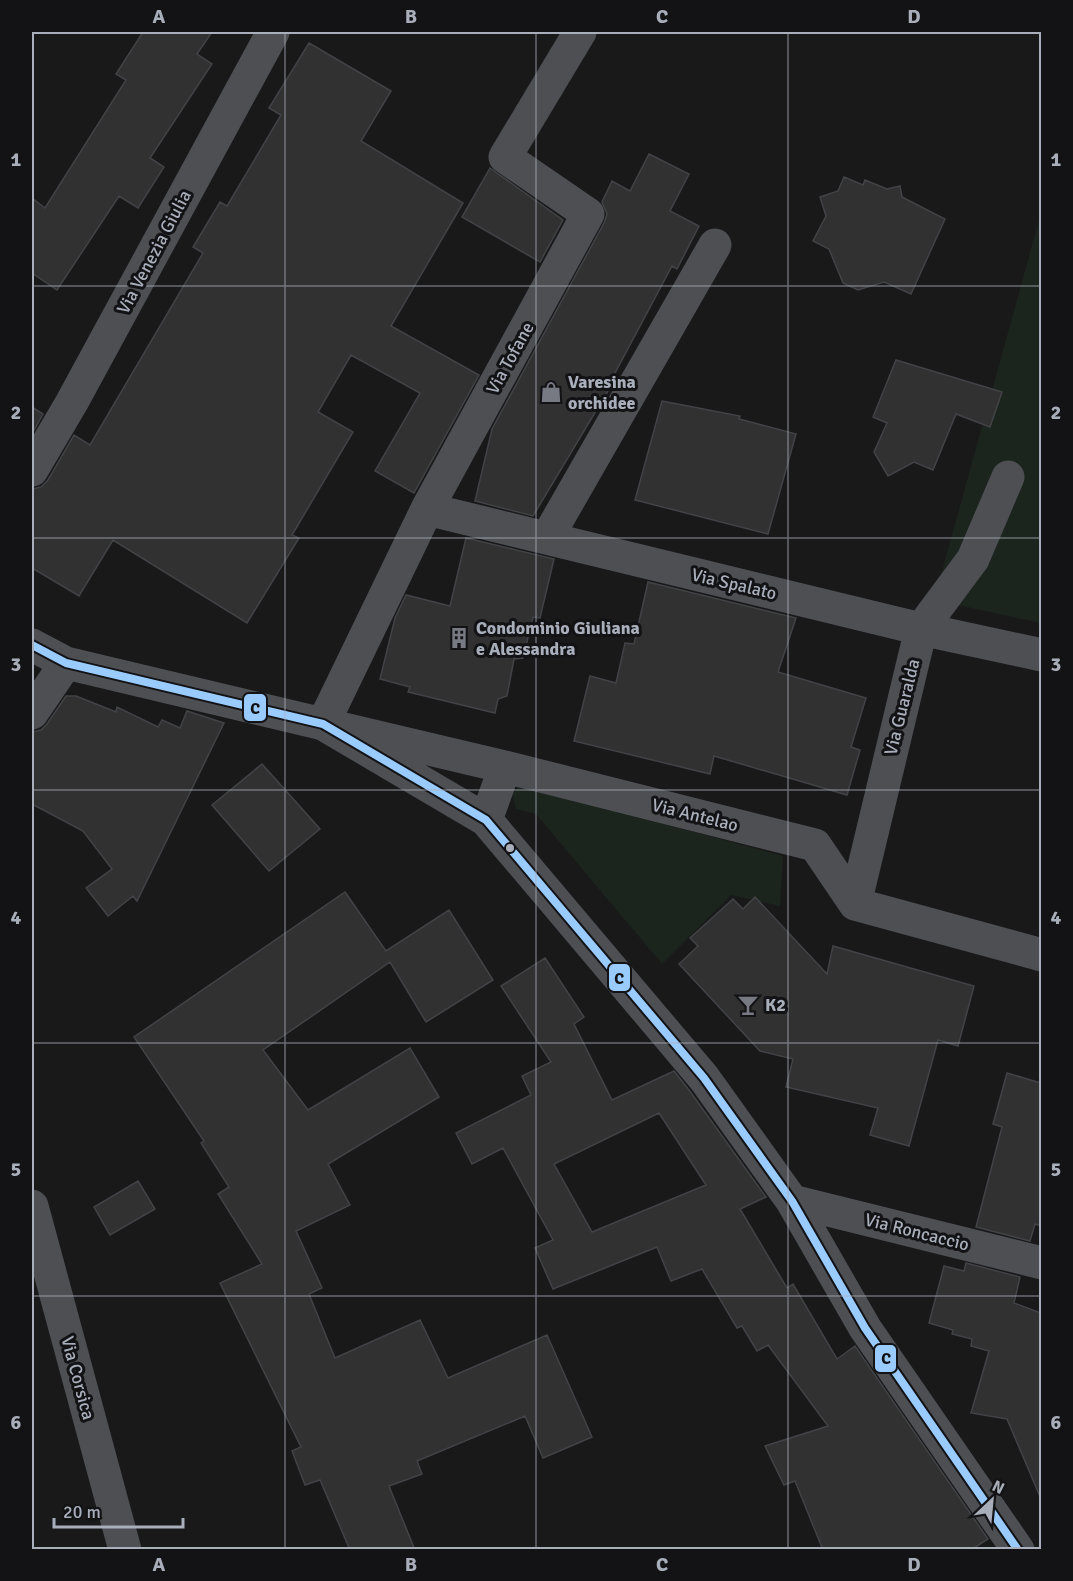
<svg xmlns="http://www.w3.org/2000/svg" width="1073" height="1581" font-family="Signika,sans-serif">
  <rect width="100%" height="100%" fill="#19191a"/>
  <path fill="#1c241e" d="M1041 213V623L934 600Z
    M521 785 783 856 780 906 731 895 662 964 536 814 516 809 512 793Z"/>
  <path fill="#313132" stroke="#424346" stroke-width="1.5" fill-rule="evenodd" d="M143 32H212L197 54 212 64 150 158 164 167 138 208 119 196 57 290 32 273V198L45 208 126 80 116 74Z
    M309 43 391 91 361 141 463 203 391 326 479 375 414 493 375 471 420 393 351 355 318 412 353 432 292 535 299 538 247 623 113 540 79 596 32 568V489L41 487 48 480 74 435 90 445 203 253 193 247 220 202 227 206 281 115 269 108Z
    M649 154 689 174 670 211 699 226 677 269 672 266 606 390 608 391 533 516 475 501 492 429 604 223 607 214 602 202 612 181 630 191Z
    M490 168 563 220 540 262 462 217Z
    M844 177 863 185 865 180 887 189 900 186 902 197 945 219 911 294 884 282 858 290 843 283 829 249 813 241 826 216 820 197 838 191Z
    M896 360 1002 392 990 427 956 414 933 470 914 462 888 476 874 452 887 423 873 417Z
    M662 401 740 416 739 419 796 434 768 534 635 500Z
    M32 407 43 414 32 434Z
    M466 538 554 559 540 618 533 617 523 658 514 659 507 696 498 699 495 713 408 692 410 687 380 679 395 618 406 595 450 606Z
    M648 582 796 618 778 672 866 698 851 747 860 750 847 795 714 756 710 774 574 741 590 676 616 683 625 643 634 644Z
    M66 696H76L116 712 117 707 158 727 162 720 180 728 187 711 224 723 137 901 133 896 108 916 86 888 112 869 83 831 32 804V732L41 730 47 724Z
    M262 764 320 829 269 871 212 805Z
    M345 892 386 951 449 910 493 980 426 1022 390 962 263 1050 308 1110 410 1048 439 1097 328 1164 350 1205 296 1231 322 1288 309 1294 335 1358 420 1320 448 1378 547 1335 592 1437 543 1458 525 1416 417 1461 422 1474 389 1486 415 1550H350L320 1480 305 1485 292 1451 301 1447 220 1283 262 1264 218 1194 229 1187 201 1143 204 1141 134 1037Z
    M755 897 827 974 833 946 974 986 958 1046 938 1040 909 1146 870 1135 878 1108 786 1087 793 1059 760 1051 679 964 698 946 690 938 733 899 743 909Z
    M545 958 584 1017 574 1024 612 1100 674 1071 689 1090 766 1197 740 1209 787 1288 793 1284 837 1359 855 1346 988 1539 971 1550H823L795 1481 784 1485 765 1446 828 1426 768 1345 757 1351 742 1326 737 1328 702 1269 671 1281 657 1247 553 1289 535 1248 553 1240 503 1148 472 1164 456 1133 531 1095 522 1076 551 1062 501 986ZM659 1113 706 1185 592 1232 554 1164Z
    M1007 1073 1041 1083V1226L1035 1224 1030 1241 976 1227 1002 1127 993 1124Z
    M138 1181 155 1209 110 1235 94 1207Z
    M966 1263 1020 1277 1014 1303 1041 1313V1499L1007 1419 971 1413 989 1351 971 1346 972 1339 952 1334 953 1330 929 1323 944 1266 964 1271Z"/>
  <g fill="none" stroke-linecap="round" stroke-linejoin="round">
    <path stroke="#4d4f53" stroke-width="33" d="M32 470 72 402 273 32
      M427 509 921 629 973 559 1008 477
      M547 538 715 245
      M32 645 66 663 323 724 486 820 704 1078 792 1201 865 1328 1018 1550
      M32 713 66 663
      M505 767 323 724 427 509 588 214 505 157 580 32
      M486 820 505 767 815 845 855 904
      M855 904 921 629 1042 655
      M855 904 1042 955
      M792 1201 1042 1263
      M32 1206 125 1550"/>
    <defs>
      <path id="bus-1" d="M32 645 66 663 323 724 486 820 704 1078 792 1201 865 1328 1018 1550"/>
    </defs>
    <use href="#bus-1" stroke="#131316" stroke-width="12"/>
    <use href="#bus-1" stroke="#99cbff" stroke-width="8"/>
  </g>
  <path fill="none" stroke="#a9aebb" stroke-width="1.5" stroke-opacity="0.55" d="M285 32V1550M536 32V1550M788 32V1550M32 286H1042M32 538H1042M32 790H1042M32 1043H1042M32 1296H1042"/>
  <defs>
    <symbol id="shop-bare" viewBox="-9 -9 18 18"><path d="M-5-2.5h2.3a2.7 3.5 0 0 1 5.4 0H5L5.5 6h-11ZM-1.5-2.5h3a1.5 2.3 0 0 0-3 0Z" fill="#777a83" stroke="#131316" stroke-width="2.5" paint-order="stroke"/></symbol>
    <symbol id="building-bare" viewBox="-9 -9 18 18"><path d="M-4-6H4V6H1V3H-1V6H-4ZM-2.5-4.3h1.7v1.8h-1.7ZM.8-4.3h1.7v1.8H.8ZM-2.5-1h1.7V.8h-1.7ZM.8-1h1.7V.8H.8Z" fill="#777a83" stroke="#131316" stroke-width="2.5" paint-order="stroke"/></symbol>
    <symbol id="bar-bare" viewBox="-9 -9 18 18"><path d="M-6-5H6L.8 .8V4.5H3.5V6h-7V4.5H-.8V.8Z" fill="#777a83" stroke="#131316" stroke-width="2.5" paint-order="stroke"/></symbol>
  </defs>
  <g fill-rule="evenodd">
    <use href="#shop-bare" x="536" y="377" width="30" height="30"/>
    <use href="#building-bare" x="444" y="623" width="30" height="30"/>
    <use href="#bar-bare" x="733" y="990" width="30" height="30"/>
  </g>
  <circle fill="#a9aebb" stroke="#131316" stroke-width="2" cx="510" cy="848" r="5"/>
  <g text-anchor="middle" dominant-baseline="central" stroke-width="6" stroke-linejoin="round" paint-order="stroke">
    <g font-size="18" fill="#a9aebb" stroke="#131316">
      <text transform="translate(154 252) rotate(-62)">Via Venezia Giulia</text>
      <text transform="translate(510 358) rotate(-61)">Via Tofane</text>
      <text transform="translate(734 584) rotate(13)">Via Spalato</text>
      <text transform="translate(902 707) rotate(-76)">Via Guaralda</text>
      <text transform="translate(695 815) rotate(14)">Via Antelao</text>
      <text transform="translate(917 1232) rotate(14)">Via Roncaccio</text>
      <text transform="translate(78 1378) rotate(75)">Via Corsica</text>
    </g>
    <g font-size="18" font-weight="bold" fill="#a9aebb" stroke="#131316" text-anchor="start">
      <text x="568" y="382">Varesina<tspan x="568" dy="21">orchidee</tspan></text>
      <text x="476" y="628">Condominio Giuliana<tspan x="476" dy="21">e Alessandra</tspan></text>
      <text x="765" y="1005">K2</text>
    </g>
  </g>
  <g stroke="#131316" stroke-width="2">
    <rect x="243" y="693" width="24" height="29" rx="6" fill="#99cbff"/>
    <rect x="608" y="963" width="23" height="29" rx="6" fill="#99cbff"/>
    <rect x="874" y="1344" width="23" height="29" rx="6" fill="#99cbff"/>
  </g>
  <g font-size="16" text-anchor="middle" font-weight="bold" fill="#111">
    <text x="255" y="714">C</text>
    <text x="619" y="984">C</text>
    <text x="886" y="1364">C</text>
  </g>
  <rect width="1073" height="1581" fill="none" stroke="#131316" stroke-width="66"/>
  <g transform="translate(992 1500) rotate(26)" stroke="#131316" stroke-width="4.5" paint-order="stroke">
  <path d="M0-4.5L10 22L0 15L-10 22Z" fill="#a9aebb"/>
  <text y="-9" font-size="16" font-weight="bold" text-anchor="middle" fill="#a9aebb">N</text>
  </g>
  <path d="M54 1518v9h129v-9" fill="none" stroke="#a9aebb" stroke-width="3"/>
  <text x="63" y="1518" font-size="18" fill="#a9aebb" stroke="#131316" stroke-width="4.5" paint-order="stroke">20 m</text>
  <rect x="33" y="33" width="1007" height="1515" fill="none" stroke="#a9aebb" stroke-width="2"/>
  <g font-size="20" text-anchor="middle" font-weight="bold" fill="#a9aebb">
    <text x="159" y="23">A</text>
    <text x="411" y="23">B</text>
    <text x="662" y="23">C</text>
    <text x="914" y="23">D</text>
    <text x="16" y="166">1</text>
    <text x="1056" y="166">1</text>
    <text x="16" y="419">2</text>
    <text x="1056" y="419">2</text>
    <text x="16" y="671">3</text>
    <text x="1056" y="671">3</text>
    <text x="16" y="924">4</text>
    <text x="1056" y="924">4</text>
    <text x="16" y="1176">5</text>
    <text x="1056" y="1176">5</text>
    <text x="16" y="1429">6</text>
    <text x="1056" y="1429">6</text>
    <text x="159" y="1571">A</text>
    <text x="411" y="1571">B</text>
    <text x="662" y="1571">C</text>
    <text x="914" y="1571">D</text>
  </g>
</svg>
